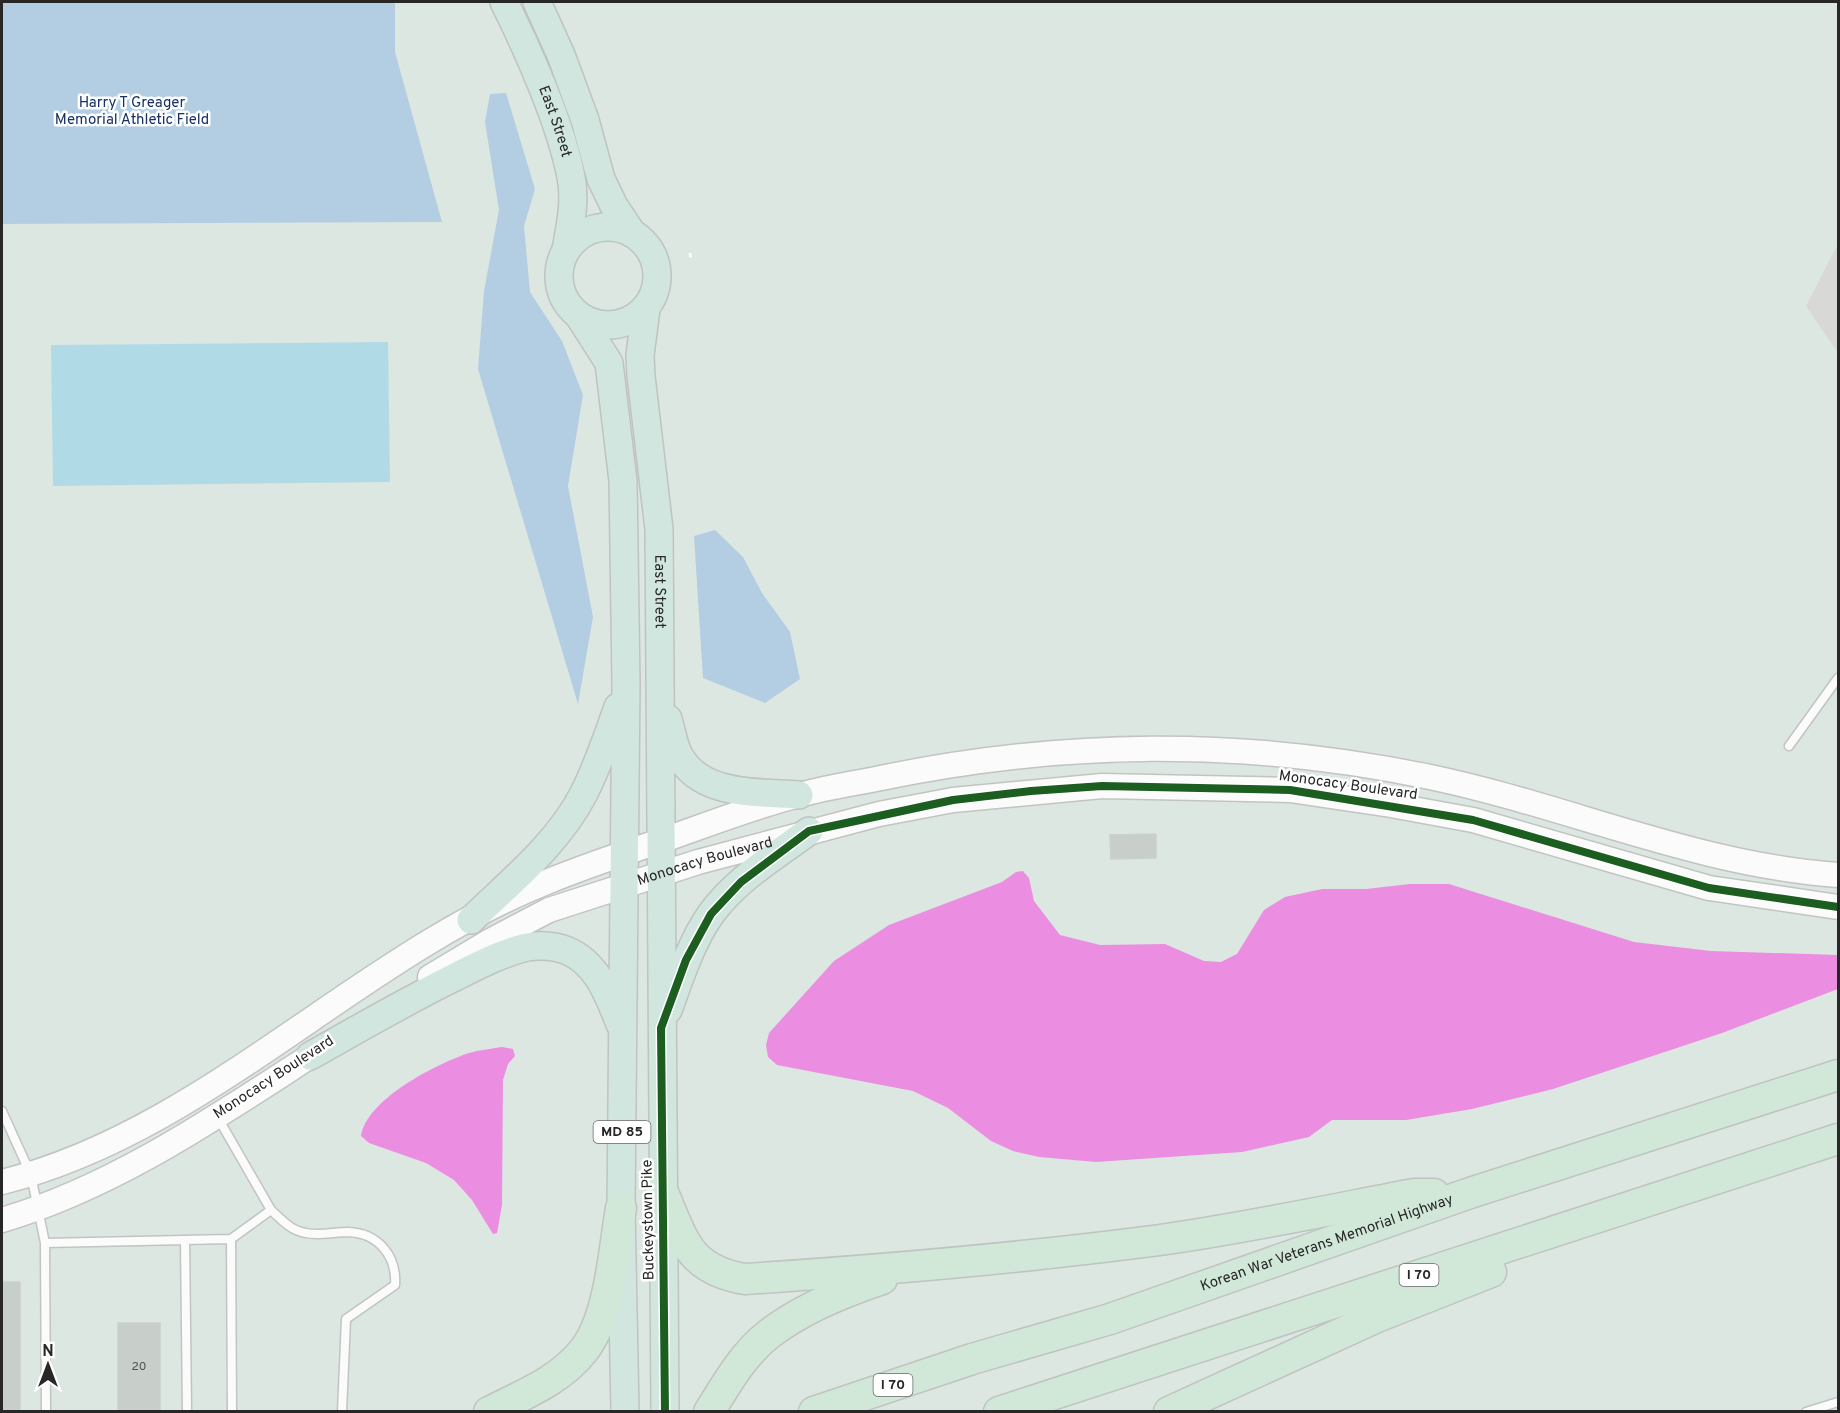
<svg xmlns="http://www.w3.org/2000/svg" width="1840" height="1413" font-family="Overpass,sans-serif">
  <rect width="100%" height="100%" fill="#dce7e1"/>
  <path fill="#d8d9d6" d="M1838 244V353L1806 306Z"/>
  <path fill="#b3cee3" d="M2 2H395V52L442 222 2 224Z
    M506 93 535 189 524 226 530 292 562 341 583 395 568 486 593 617 578 704 478 369 484 291 499 210 485 122 490 94Z
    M715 530 743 557 762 593 790 632 800 679 765 703 703 678 694 536Z"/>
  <path fill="#b1dae7" d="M388 342 390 482 53 486 51 345Z"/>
  <path fill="#eb8de0" d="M1023 871 1029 878 1034 901 1060 935 1100 945 1165 944 1204 961 1221 962 1237 954 1264 910 1285 897 1322 889H1366L1410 884H1449L1634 942 1711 951 1838 955V989L1722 1033 1553 1089 1472 1109 1406 1120H1332L1309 1137 1242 1152 1096 1162 1039 1157 1013 1151 991 1141 948 1108 913 1091 777 1065 768 1057 766 1045 769 1033 834 961 889 925 1002 882 1016 872Z
    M502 1047 513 1049 515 1056 508 1064 503 1080 502 1205 497 1233 493 1234 472 1200 454 1180 426 1163 369 1143 361 1136C367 1099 436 1064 469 1053 479 1050 491 1049 502 1047Z"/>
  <path fill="#c8cfcb" stroke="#c8d1cd" stroke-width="1.5" d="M1156 834V858L1111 859 1110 835Z
    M2 1282H20V1412H2Z
    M118 1323H160V1412H118Z"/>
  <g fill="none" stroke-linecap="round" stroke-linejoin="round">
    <defs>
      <path id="lane" d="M1789 746 1838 678
        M2 1111 31 1175 45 1243 46 1412
        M218 1118 271 1210 231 1239 232 1412
        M271 1210C282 1220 291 1231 306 1233 319 1236 335 1232 348 1232 379 1233 397 1257 395 1285L346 1319 342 1412
        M185 1240 187 1412
        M45 1243 231 1239
        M1806 1412 1838 1402"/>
      <g id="secondary">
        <path id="s1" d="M430 977 490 941 549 910 698 862 879 814 953 800 1102 786 1290 790 1391 805 1473 820 1709 888 1838 907"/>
        <path d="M2 1182C204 1132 357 957 549 881 588 865 628 852 669 838 712 823 755 806 799 795 824 788 850 784 876 779 1062 740 1243 738 1430 777 1568 806 1697 865 1838 875"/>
        <path d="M2 1220C120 1185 223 1112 326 1046"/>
      </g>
      <g id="primary">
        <path id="s2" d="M504 2C528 50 561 124 571 177 576 201 570 227 566 250"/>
        <path d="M537 2 561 55 585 120 601 179 614 206 632 233"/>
        <circle cx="608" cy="276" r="49"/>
        <path id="s3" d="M646 309 640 355 641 376 659 529 665 1412"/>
        <path d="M579 316 609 363 623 481 626 683 621 1208 625 1412"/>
        <path d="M668 719C671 729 673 741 677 751 697 797 758 792 799 795"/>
        <path d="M471 920C511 881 558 844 584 793 598 765 608 736 618 707"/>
        <path d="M668 1010C680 978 691 942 711 914 736 879 776 856 809 831"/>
        <path d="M310 1056C358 1029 406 1001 455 977 479 965 502 953 527 947 540 945 556 946 568 951 598 964 609 997 620 1024"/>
      </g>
      <g id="highway">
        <path d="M661 1188C683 1237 686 1269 745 1279 883 1270 1022 1258 1160 1240 1245 1228 1330 1210 1414 1194H1434"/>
        <path d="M489 1412C523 1395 561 1380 584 1350 610 1317 614 1249 621 1208"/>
        <path d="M709 1412C726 1385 743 1354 769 1334 801 1309 843 1292 882 1279"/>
        <path id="s4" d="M814 1412 972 1359 1110 1319 1470 1193 1838 1075"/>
        <path d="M999 1412 1838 1139"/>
        <path d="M1169 1412 1377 1317 1491 1272"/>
      </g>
    </defs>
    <use href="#lane" stroke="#c2c4c2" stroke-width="11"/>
    <use href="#secondary" stroke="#c2c4c2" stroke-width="27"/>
    <use href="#primary" stroke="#bfc3c1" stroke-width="30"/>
    <use href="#highway" stroke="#bfc3c1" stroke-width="33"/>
    <path stroke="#fafbfa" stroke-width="3" stroke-dasharray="4.5 3" stroke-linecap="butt" d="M690 253 691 259"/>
    <use href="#lane" stroke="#fafbfa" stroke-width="8"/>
    <use href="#secondary" stroke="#fafbfa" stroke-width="24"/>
    <use href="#primary" stroke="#d1e6de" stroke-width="27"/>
    <use href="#highway" stroke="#d1e8d8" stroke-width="30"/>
    <defs>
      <path id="cycleway" d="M665 1412 661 1028 686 960 711 914 741 882 809 831 953 800 1031 791 1102 786 1290 790 1473 820 1709 888 1838 907"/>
    </defs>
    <use href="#cycleway" stroke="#fff" stroke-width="11"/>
    <use href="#cycleway" stroke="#1b5e20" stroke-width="8"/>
  </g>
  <g text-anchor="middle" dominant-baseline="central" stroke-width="5" stroke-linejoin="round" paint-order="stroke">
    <g font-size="12" fill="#505251">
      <text x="139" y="1367">20</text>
    </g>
    <g fill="#fff" stroke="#686868" stroke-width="1.5">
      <rect x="593.5" y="1121" width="57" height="22" rx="4.5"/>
      <rect x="1399.5" y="1264" width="39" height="22" rx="4.5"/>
      <rect x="873.5" y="1374" width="39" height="22" rx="4.5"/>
    </g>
    <g font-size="14" font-weight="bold" fill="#272727">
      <text x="622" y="1132">MD 85</text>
      <text x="1419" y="1275">I 70</text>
      <text x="893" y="1385">I 70</text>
    </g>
    <g font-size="15" fill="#173164" stroke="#fff">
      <text x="132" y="103">Harry T Greager<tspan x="132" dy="17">Memorial Athletic Field</tspan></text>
    </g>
    <g font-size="15" fill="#272727" stroke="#fff">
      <text stroke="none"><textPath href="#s2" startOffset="130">East Street</textPath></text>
      <text stroke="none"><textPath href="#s3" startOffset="284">East Street</textPath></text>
      <text transform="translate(1348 786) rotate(8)">Monocacy Boulevard</text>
      <text stroke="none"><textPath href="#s1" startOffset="300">Monocacy Boulevard</textPath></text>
      <text transform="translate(274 1078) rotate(-33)">Monocacy Boulevard</text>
      <text transform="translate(649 1220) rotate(-91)">Buckeystown Pike</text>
      <text stroke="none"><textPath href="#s4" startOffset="540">Korean War Veterans Memorial Highway</textPath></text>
    </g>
  </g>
  <rect width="1840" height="1413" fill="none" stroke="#272727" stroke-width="6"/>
  <g transform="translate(48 1365)" stroke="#ffffff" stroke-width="4.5" paint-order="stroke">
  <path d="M0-4.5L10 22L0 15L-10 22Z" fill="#272727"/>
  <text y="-9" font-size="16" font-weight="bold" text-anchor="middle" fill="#272727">N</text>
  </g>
</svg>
